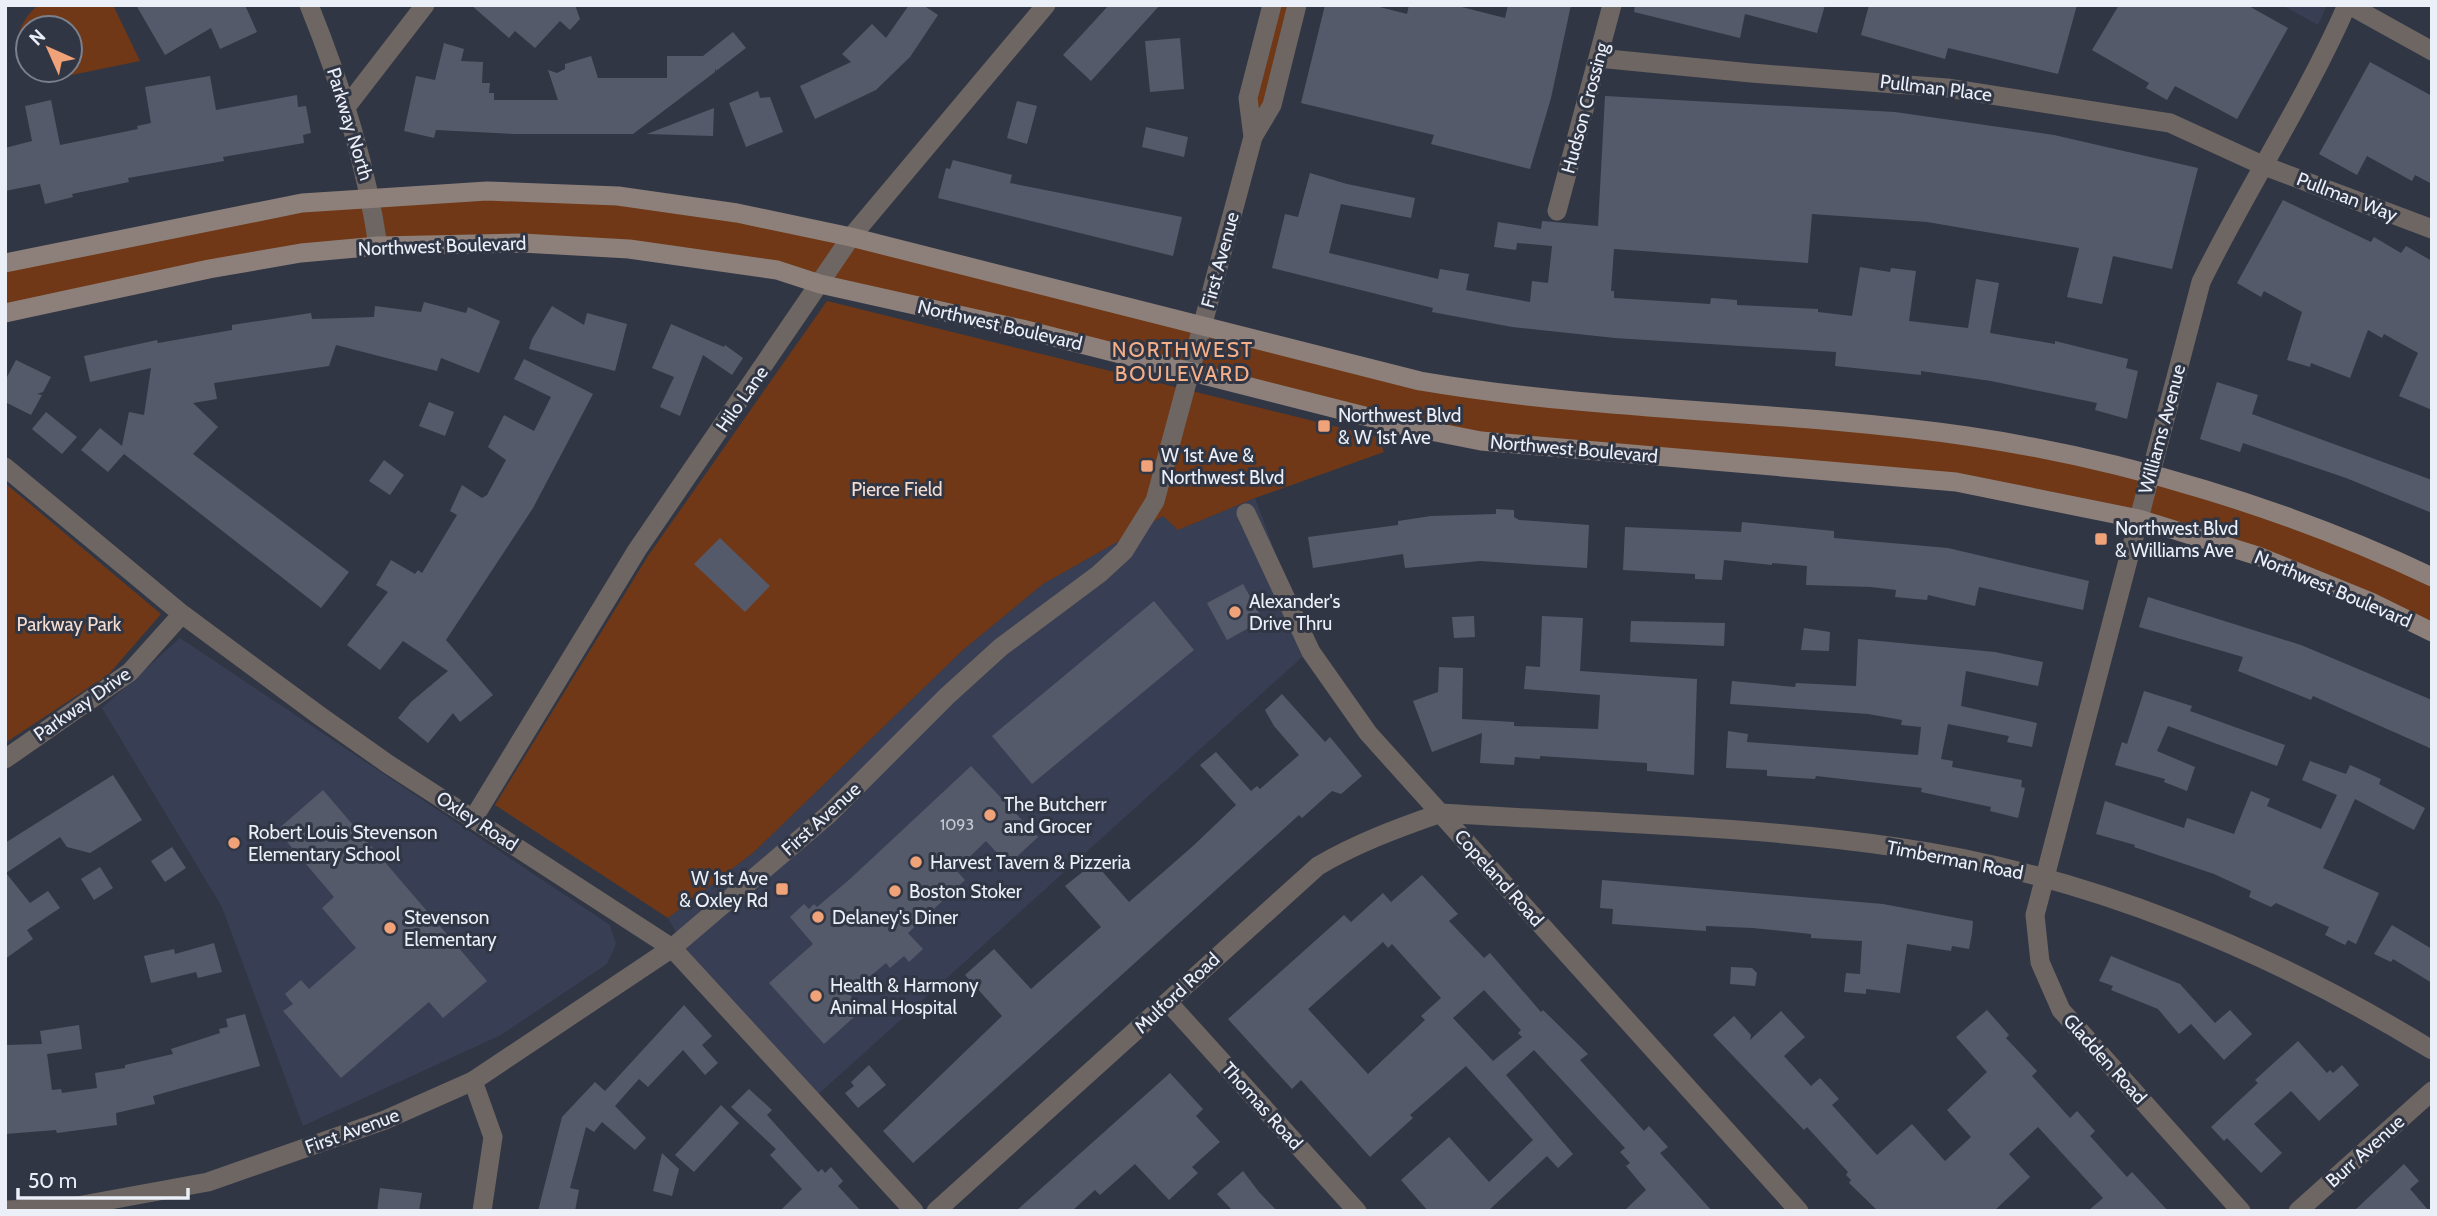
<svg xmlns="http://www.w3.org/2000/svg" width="2437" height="1216" font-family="Cabin,sans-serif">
  <rect width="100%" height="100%" fill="#313645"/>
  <path fill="#383f54" d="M2282 5H2327L2318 25Z
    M1255 498 1311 649 813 1099 697 970 668 918 754 852 963 650 1043 584 1163 516 1178 530Z
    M180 638 610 925 616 944 607 964 501 1035 303 1126 222 907 102 708Z"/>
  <path fill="#703816" d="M38 5H113L140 61 52 79 31 71 70 70V28H28V67C10 45 18 23 38 5Z
    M1272 5H1297L1253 137 1248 98Z
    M487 191 737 213 1420 381 1773 415 2150 474 2432 577V632L2258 556 1956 482 1481 441 1022 329 629 249 378 246 5 313V263L302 203Z
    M827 301 1378 437 1384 452 1255 498 1178 530 1163 516 1043 584 963 650 754 852 668 918 495 805 648 556Z
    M5 483 161 614 108 675 5 743Z"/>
  <path fill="#555a6a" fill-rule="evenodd" d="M136 5H245L257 32 220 49 211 28 165 55Z
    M471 5H575L580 19 570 30 560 21 535 48 515 31 509 38Z
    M909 5H923L938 15 910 57 876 90 815 119 800 86 851 62 842 54 872 24 886 38Z
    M1109 5H1160L1091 81 1063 55Z
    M1325 5H1372L1407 14 1409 5H1454L1505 18 1508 5H1571L1551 98 1530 169 1431 144 1434 135 1301 103Z
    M1635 5H1825L1817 33 1745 14 1740 38 1634 12Z
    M1869 5H2077L2058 74 1948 48 1945 59 1861 35Z
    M2119 5H2247L2288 28 2237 119 2175 86 2167 100 2146 88 2149 83 2092 50Z
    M733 32 746 48 716 71 715 68V72L633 134H514L436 130 434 138 404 131 416 76 435 80 444 43 464 49 461 61 483 62 482 83H490L489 93H494V100H558L548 70 557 73 565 69V64L591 56 598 78H667V56H703Z
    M1180 38 1184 89 1150 92 1145 41Z
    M2370 62 2432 96V184L2415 175 2412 181 2367 156 2357 175 2319 154Z
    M210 76 216 110 297 95 298 107 306 106 311 133 303 135 304 143 223 157 224 161 128 178 129 182 72 194 73 197 45 204 40 184 5 191V148L32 141 25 106 51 100 60 145 138 129 137 126 151 123 145 87Z
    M758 91 760 98 770 97 783 132 746 147 729 103Z
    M1605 96 1895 112 2054 135 2198 168 2172 269 2113 256 2102 304 2067 297 2079 248 1927 222 1812 214 1808 263 1614 249 1611 291H1614V298L1710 304 1711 298 1737 300V305L1818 309V312L1852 316 1860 267 1890 272 1891 268 1916 271 1909 321 1968 328 1976 279 1999 283 1990 333 2055 344V341L2128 359 2126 368 2138 371 2127 419 2095 410 2097 403 1991 381 1921 371V375L1835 366 1836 352 1615 338 1512 327 1432 312 1433 308 1272 268 1285 214 1298 217 1310 173 1347 184 1415 198 1411 218 1341 204 1329 253 1438 279 1440 269 1469 274 1466 290 1530 302 1532 281 1548 283 1552 246 1517 243 1516 250 1494 247 1498 222 1541 229 1542 221 1598 226Z
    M1017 101 1037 106 1027 144 1007 138Z
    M714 108 713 136 647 134Z
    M1146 127 1188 137 1184 157 1142 147Z
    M953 160 1012 175 1010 183 1182 217 1173 256 938 198 946 168 950 169Z
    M2283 200 2371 242 2374 237 2401 253 2406 246 2432 261V410L2399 396 2418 353 2384 334 2382 338 2368 330 2350 378 2311 363 2310 367 2287 360 2302 312 2264 291 2261 297 2237 283Z
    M424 302 466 313 468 307 500 321 479 373 441 358 437 371 336 345 329 366 214 383 217 399 193 403 218 427 193 454 349 572 321 608 124 454 108 472 81 450 100 428 122 446 129 412 144 415 151 368 90 382 84 356 157 340 158 343 232 330V325L311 313 312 319 374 317 375 306 421 312Z
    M552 306 584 325 587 313 627 324 615 371 529 349 532 339Z
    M671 324 724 347 725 345 743 358 732 375 703 355 680 416 660 407 674 377 652 368Z
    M524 359 593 394 533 508 446 640 493 695 460 722 453 713 428 743 398 718 411 702 448 671 403 641 380 670 347 645 388 592 376 585 391 560 415 574 418 570 422 573 457 515 450 511 462 485 482 498 487 495 506 460 488 447 504 415 534 431 551 397 514 379Z
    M16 360 51 377 43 392 37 394 42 395 31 415 5 402V381Z
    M2217 382 2258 395 2252 414 2432 480V513L2346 478 2243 443 2240 452 2200 439Z
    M429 402 454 412 445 436 419 426Z
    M46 412 77 437 62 454 32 429Z
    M384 460 404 475 390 495 369 481Z
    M1496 509 1514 510V517L1519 520 1589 525 1587 568 1480 561 1405 568 1403 554 1313 568 1308 537 1398 525V521L1431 516 1496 514Z
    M1742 522 1834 531V538L1948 548 2089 581 2083 610 1979 587 1975 606 1928 595 1927 600 1895 597 1896 590 1871 587 1806 585 1807 566 1772 563V565L1724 560 1722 580 1695 579V574L1623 570 1625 527 1741 532Z
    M720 538 770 586 745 612 694 564Z
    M1243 584 1263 620 1227 640 1207 603Z
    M2148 597 2301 645 2432 700V749L2313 696 2311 700 2238 671 2243 657 2139 627Z
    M1154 601 1194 650 1032 784 992 736Z
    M1474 616 1475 637 1454 638 1452 617Z
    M1542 616 1583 618 1580 671 1697 679 1694 775 1647 771V763L1540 756V759L1515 757 1514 765 1480 763 1482 733 1432 752 1413 701 1438 692 1439 667 1463 668 1462 719 1514 722V726L1598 729 1600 695 1524 689 1526 666 1540 667Z
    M1631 621 1725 623 1724 646 1630 642Z
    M1804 628 1830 632 1829 651 1801 650Z
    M1858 639 1995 652 2043 662 2038 686 1966 671 1961 706 2037 723 2032 747 2007 742 2009 736 1948 724 1941 759 1953 761 1952 767 2022 780 2021 787 2025 788 2018 818 1990 811 1991 807 1921 792 1922 788 1816 776 1815 779 1767 776V770L1726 768 1728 731 1748 734 1747 742 1918 755 1921 727 1901 725 1902 720 1868 714 1730 704 1732 681 1795 687 1796 683 1856 686Z
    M2144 691 2192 706 2190 711 2285 745 2277 766 2168 726 2157 751 2195 767 2187 791 2164 782 2165 779 2115 765 2122 742 2127 744Z
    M1282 694 1325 742 1330 737 1362 776 1341 794 1332 791 1302 818 1299 815 913 1163 883 1131 1002 1016 965 975 994 949 1031 989 1101 927 1065 886 1080 874 1094 862 1129 902 1193 846 1236 805 1200 765 1216 752 1251 791 1257 786 1260 789 1299 755 1274 726 1265 710Z
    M2310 761 2346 774 2350 765 2381 779 2379 784 2425 808 2414 830 2355 799 2323 868 2379 893 2356 944 2348 940 2345 945 2325 935 2329 927 2276 903 2271 907 2249 897 2251 891 2214 874 2134 847 2135 845 2096 834 2105 801 2184 828 2187 818 2234 834 2251 791 2270 799 2267 806 2321 829 2337 795 2302 780Z
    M971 766 1038 837 1008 865 986 841 956 870 965 880 908 933 923 949 909 962 904 956 890 968 886 963 849 994 863 1009 824 1044 769 983 813 944 790 917 804 904 809 909 814 904 817 907 850 879Z
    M113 775 142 820 90 853 67 847 60 837 6 873 30 903 48 891 60 908 27 930 33 939 5 959V843Z
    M323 790 487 981 443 1018 429 1002 341 1078 283 1011 293 1004 285 994 301 980 309 989 356 948 322 908 334 897 277 830Z
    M172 847 186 868 165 882 151 861Z
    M100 867 113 888 94 900 81 879Z
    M1422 875 1458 914 1449 921 1484 958 1490 953 1541 1012 1543 1010 1588 1054 1580 1060 1644 1131 1649 1126 1668 1147 1660 1153 1712 1211H1624L1646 1190 1626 1166 1630 1163 1620 1152 1625 1148 1534 1050 1506 1075 1573 1154 1558 1168 1547 1156 1488 1211H1428L1401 1180 1449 1137 1489 1182 1533 1140 1466 1066 1410 1115 1413 1118 1370 1157 1301 1080 1292 1089 1228 1019 1344 915 1351 922 1383 893 1391 902ZM1383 942 1388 948 1392 944 1441 998 1421 1016 1425 1020 1368 1074 1308 1009ZM1484 990 1521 1030 1518 1033 1522 1037 1493 1061 1453 1018Z
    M1602 880 1883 904 1973 921 1972 933 1969 949 1952 946 1951 951 1907 944 1900 993 1866 989V994L1844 992 1846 973 1860 974 1862 941 1811 938V934L1753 928 1706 926V931L1612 924 1613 909 1600 908Z
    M2392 925 2432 949V983L2393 959 2391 962 2374 954Z
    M214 943 222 972 198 978 196 972 151 983 144 956 174 949 175 954Z
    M2111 956 2180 984 2215 1023 2230 1010 2252 1034 2224 1060 2191 1024 2179 1034 2158 1009 2111 990 2113 986 2099 981Z
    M1731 967 1752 968 1757 973 1755 986 1730 984Z
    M684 1005 712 1036 702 1045 718 1063 705 1075 683 1050 648 1087 639 1079 615 1106 646 1138 635 1150 602 1122 594 1132 586 1127 570 1188 579 1190 575 1211H538L562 1117 595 1082 605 1091Z
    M1987 1010 2009 1035 2006 1038 2037 1071 2032 1076 2070 1118 2077 1111 2095 1131 2090 1136 2127 1177 2132 1172 2168 1211H2088L2103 1198 2038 1127 2009 1154 2030 1177 1994 1211H1878L1849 1183 1851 1180 1846 1175 1848 1172 1807 1127 1804 1130 1713 1035 1734 1016 1751 1035 1750 1040 1781 1011 1805 1037 1784 1056 1811 1086 1820 1078 1839 1099 1832 1105 1877 1155 1912 1124 1945 1161 1971 1137 1947 1110 1987 1072 1956 1037Z
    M245 1014 260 1066 153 1096 155 1104 116 1113 117 1125 57 1133 56 1130 5 1134V1045L42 1044 40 1031 79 1025 82 1049 47 1054 52 1090 61 1089 62 1093 97 1088 95 1073 125 1068V1065L173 1054 171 1049 220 1033 219 1029 228 1027 226 1019Z
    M2298 1041 2327 1073 2330 1070 2333 1073 2342 1065 2359 1085 2319 1121 2291 1091 2254 1124 2282 1153 2261 1173 2227 1138 2224 1141 2211 1127 2258 1083 2255 1080Z
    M869 1065 886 1085 858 1108 845 1093 854 1086 851 1082Z
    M1170 1073 1203 1109 1196 1116 1220 1142 1192 1167 1198 1173 1169 1200 1135 1164 1100 1195 1095 1190 1072 1211H1016Z
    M749 1089 772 1110 767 1115 818 1172 822 1169 825 1173 831 1167 843 1181 838 1186 861 1211H780L802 1189 770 1155 776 1149 731 1107Z
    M721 1105 739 1123 694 1172 675 1155Z
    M662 1153 679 1169 672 1196 653 1191Z
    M2404 1164 2419 1181 2410 1189 2429 1211H2354Z
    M1243 1171 1259 1192 1277 1211H1233L1217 1194Z
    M380 1188 422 1193 419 1211H377Z"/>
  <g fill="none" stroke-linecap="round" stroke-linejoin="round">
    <path stroke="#6e6662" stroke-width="19" d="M309 5C341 84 366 162 378 246
      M2349 5 2432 51
      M1598 58 1751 73 1947 88 2170 123 2262 165 2432 229
      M347 106 425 5
      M1253 137 1248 98 1272 5
      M1557 211 1612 5
      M1202 327 1253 137 1272 105 1297 5
      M5 467 182 614 320 716 388 764 672 948 914 1211
      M1246 513 1311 652 1368 733 1799 1211
      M5 759 130 672 182 614
      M473 819 637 550 851 237 1046 5
      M1168 1002 1357 1211
      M473 1081 493 1137 482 1211
      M936 1211 1318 866C1357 843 1398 828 1441 813 1592 823 1746 825 1896 847 2086 874 2269 950 2432 1050
      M2241 1211 2061 1010 2040 962 2035 915 2201 282C2247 188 2305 101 2347 5
      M2298 1211 2432 1091"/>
    <path stroke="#6e6662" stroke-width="19" d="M5 1210 66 1208 208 1182 385 1120 473 1081 672 948 829 814 947 696 1001 647 1099 574 1124 551 1155 501 1202 327"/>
    <path stroke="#8d807a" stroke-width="19" d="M5 263 302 203 487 191 618 196 737 213 851 237 1420 381C1600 412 1786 410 1967 436 2124 459 2289 509 2432 577
      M5 313 209 269 301 253 378 246 522 243 629 249 777 270 820 284 1022 329 1400 425 1481 441 1956 482 2139 519 2258 556 2371 602 2432 632"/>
  </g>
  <g fill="#f0a278" stroke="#313645" stroke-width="2.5">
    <rect x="1317" y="419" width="14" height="14" rx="3.5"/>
    <rect x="1140" y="459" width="14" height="14" rx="3.5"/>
    <rect x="2094" y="532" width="14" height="14" rx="3.5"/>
    <circle cx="1235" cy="612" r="7"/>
    <circle cx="990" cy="815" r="7"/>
    <circle cx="234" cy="843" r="7"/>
    <circle cx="916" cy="862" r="7"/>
    <rect x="775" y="882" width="14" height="14" rx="3.5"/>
    <circle cx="895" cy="891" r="7"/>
    <circle cx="818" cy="917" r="7"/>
    <circle cx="390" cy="928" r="7"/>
    <circle cx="816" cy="996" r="7"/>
  </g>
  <g text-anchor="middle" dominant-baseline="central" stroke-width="6" stroke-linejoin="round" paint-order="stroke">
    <g font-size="16" fill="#c6cad4">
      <text x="957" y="824">1093</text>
    </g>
    <g font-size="19" fill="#ebeff8" stroke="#313645">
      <text transform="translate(1936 88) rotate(7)">Pullman Place</text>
      <text transform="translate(1585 108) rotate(-75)">Hudson Crossing</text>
      <text transform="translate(350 124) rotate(73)">Parkway North</text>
      <text transform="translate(2347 197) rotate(21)">Pullman Way</text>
      <text transform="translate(442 246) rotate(-2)">Northwest Boulevard</text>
      <text transform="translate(1220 260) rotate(-75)">First Avenue</text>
      <text transform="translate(1000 325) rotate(13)">Northwest Boulevard</text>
      <text transform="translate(742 399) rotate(-55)">Hilo Lane</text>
      <text transform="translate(2162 429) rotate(-75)">Williams Avenue</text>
      <text transform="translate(1574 449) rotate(5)">Northwest Boulevard</text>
      <text transform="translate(2333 589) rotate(23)">Northwest Boulevard</text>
      <text transform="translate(82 704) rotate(-35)">Parkway Drive</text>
      <text transform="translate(821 819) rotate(-42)">First Avenue</text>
      <text transform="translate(477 821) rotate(33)">Oxley Road</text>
      <text transform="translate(1955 860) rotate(11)">Timberman Road</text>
      <text transform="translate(1499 878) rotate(48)">Copeland Road</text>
      <text transform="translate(1177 993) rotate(-43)">Mulford Road</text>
      <text transform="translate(2105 1059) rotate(48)">Gladden Road</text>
      <text transform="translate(1262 1106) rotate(48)">Thomas Road</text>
      <text transform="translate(352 1131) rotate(-20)">First Avenue</text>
      <text transform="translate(2365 1151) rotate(-42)">Burr Avenue</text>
    </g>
    <g font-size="19" fill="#ebeff8" stroke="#313645" text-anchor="start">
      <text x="1338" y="415">Northwest Blvd<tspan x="1338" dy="22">&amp; W 1st Ave</tspan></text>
      <text x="1161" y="455">W 1st Ave &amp;<tspan x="1161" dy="22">Northwest Blvd</tspan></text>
      <text x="2115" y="528">Northwest Blvd<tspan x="2115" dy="22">&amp; Williams Ave</tspan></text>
      <text x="1249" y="601">Alexander's<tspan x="1249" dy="22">Drive Thru</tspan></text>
      <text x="1004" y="804">The Butcherr<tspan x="1004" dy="22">and Grocer</tspan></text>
      <text x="248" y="832">Robert Louis Stevenson<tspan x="248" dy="22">Elementary School</tspan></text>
      <text x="930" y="862">Harvest Tavern &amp; Pizzeria</text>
      <text x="768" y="878" text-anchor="end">W 1st Ave<tspan x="768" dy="22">&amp; Oxley Rd</tspan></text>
      <text x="909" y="891">Boston Stoker</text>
      <text x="404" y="917">Stevenson<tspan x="404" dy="22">Elementary</tspan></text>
      <text x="832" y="917">Delaney's Diner</text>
      <text x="830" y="985">Health &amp; Harmony<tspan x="830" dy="22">Animal Hospital</tspan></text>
    </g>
    <g font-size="19" fill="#f3dcd0" stroke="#313645">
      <text x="897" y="489">Pierce Field</text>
      <text x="69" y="624">Parkway Park</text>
    </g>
    <g font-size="21" letter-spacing="2" fill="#f7af88" stroke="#313645">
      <text x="1183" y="349">NORTHWEST<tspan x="1183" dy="24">BOULEVARD</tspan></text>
    </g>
  </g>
  <rect width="2437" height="1216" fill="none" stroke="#ebeff8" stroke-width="14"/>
  <g transform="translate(49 49) rotate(315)"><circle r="33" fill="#313645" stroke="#7b808d" stroke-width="2"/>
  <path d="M0-5L12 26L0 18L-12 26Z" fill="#f0a278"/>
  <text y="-10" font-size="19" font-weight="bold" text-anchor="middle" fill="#ebeff8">N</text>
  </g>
  <path d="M18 1188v10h170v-10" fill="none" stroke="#ebeff8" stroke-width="3.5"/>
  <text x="28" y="1188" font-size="21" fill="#ebeff8" stroke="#313645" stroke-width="5" paint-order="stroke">50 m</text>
</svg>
